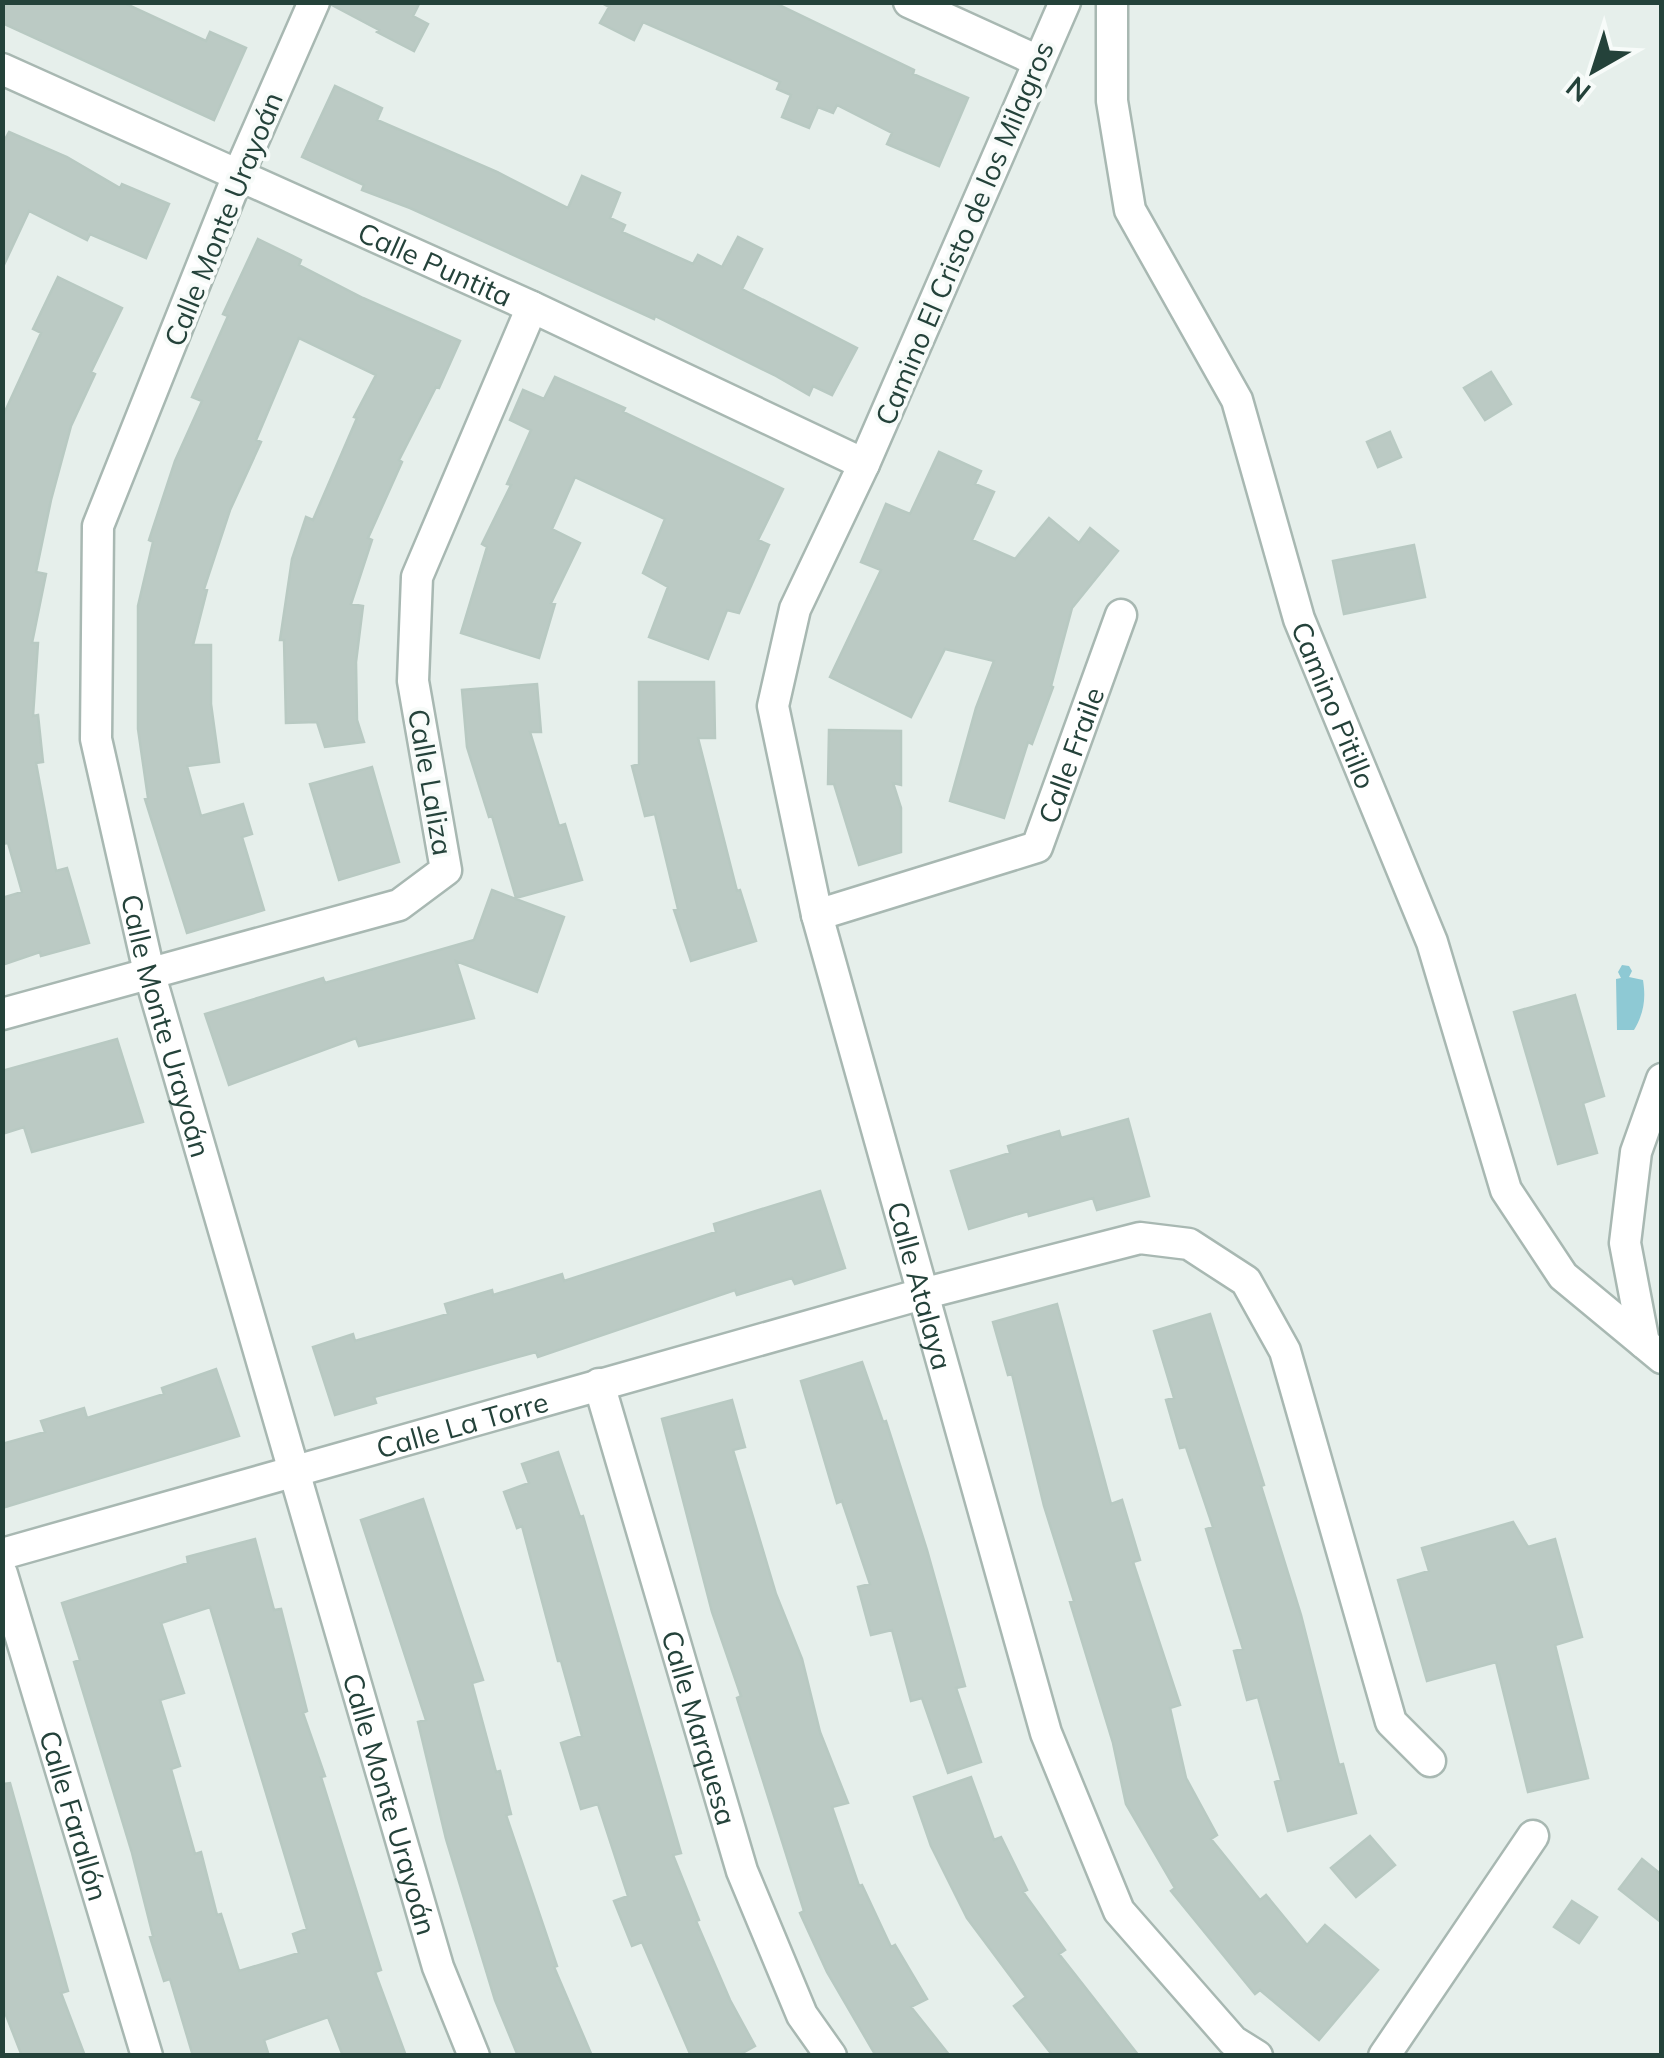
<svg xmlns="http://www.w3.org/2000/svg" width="1664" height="2058" font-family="Mulish,sans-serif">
  <rect width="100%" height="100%" fill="#e6efeb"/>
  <path fill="#8ec9d4" d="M1622 965 1629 966 1632 971 1629 977 1643 980C1646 999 1644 1013 1634 1030H1617L1616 979 1621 978 1618 972Z"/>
  <path fill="#bbcac4" stroke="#b8c9c2" stroke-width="2.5" fill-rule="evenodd" d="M2 2H122L206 41 210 32 246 48 214 120 2 23Z
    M332 2H420L413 16 428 24 414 51 377 32 379 30 332 5Z
    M600 2H773L914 70 913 74 968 98 939 166 887 144 892 133 837 105 833 113 818 107 809 128 782 117 791 95 777 89 780 82 643 22 634 40 600 23 609 7Z
    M335 86 382 108 377 120 497 172 568 208 582 176 620 193 610 218 625 225 622 232 693 264 698 255 722 267 738 237 762 249 742 289 857 348 832 395 813 386 809 395 776 376 655 316 654 319 410 208 362 190 364 185 302 157Z
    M9 132 67 157 120 188 122 184 169 204 146 258 90 234 87 240 29 211 2 269V145Z
    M258 239 301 260 299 265 363 298 460 341 439 388 436 387 399 460 402 462 368 538 372 540 351 604 363 606 356 662 357 720 364 742 325 747 317 722 286 723 284 640H280L292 559 306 517 313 520 357 418 354 417 376 375 299 338 256 440 261 442 230 510 204 589 207 590 193 645H211V704L219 762 187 766 201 816 243 804 252 834 242 837 264 910 187 933 145 799 148 798 138 729V606L153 542 149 540 175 461 202 401 192 397 228 316 223 314Z
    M58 277 122 308 91 372 95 374 71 426 51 500 36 572 46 574 32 643H38L33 716 38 715 43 762 36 763 56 871 67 868 89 943 41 956 40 952 2 965V898L22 892 8 843 2 844V418L41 333 33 329Z
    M1491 372 1511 404 1485 420 1464 388Z
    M555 377 625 408 623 412 783 489 758 540 769 545 739 613 727 610 708 659 649 637 668 587 643 573 665 519 575 477 552 529 580 543 551 603 555 604 539 658 461 633 487 547 482 544 511 485 507 484 531 430 510 420 523 390 544 399Z
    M1390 432 1401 457 1378 467 1367 442Z
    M939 452 981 471 975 484 994 492 972 540 1015 559 1049 518 1079 543 1090 528 1118 551 1072 608 1051 686 1053 687 1032 744 1028 742 1004 818 950 801 976 708 994 661 945 649 911 717 830 677 881 570 861 562 886 504 910 514Z
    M1414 545 1425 597 1344 614 1333 561Z
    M639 682H714L715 738H698L737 891 740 890 756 941 691 961 674 910 678 909 655 814 645 816 632 766 639 764Z
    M537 684 541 732H530L559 826 565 824 582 880 516 898 492 816 489 817 467 747 462 690Z
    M829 730 901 731V785L893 783 901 808V852L859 865 834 784H828Z
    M372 767 399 862 339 880 310 784Z
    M492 890 564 917 537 992 456 961 474 1018 359 1046 356 1038 229 1085 205 1014 323 978 325 983 474 940Z
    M1575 995 1604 1096 1583 1103 1597 1153 1558 1164 1514 1012Z
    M117 1039 143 1122 32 1152 24 1127 2 1134V1071Z
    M1128 1119 1149 1196 1097 1210 1093 1198 1029 1216 1028 1211 969 1229 951 1171 1010 1153 1008 1146 1059 1131 1061 1138Z
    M820 1191 845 1268 795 1284 792 1278 737 1295 735 1290 538 1357 536 1352 374 1397 376 1403 335 1415 313 1347 353 1334 355 1341 448 1314 445 1304 492 1290 493 1295 562 1274 564 1281 716 1232 714 1224Z
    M1057 1304 1111 1504 1122 1500 1140 1560 1133 1562 1180 1705 1170 1708 1186 1778 1217 1835 1211 1839 1260 1900 1266 1895 1307 1945 1325 1925 1378 1970 1319 2040 1260 1990 1255 1994 1171 1891 1175 1888 1126 1804 1113 1743 1070 1602 1074 1601 1044 1506 1012 1374 1008 1375 993 1322Z
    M1210 1314 1264 1485 1261 1486 1301 1615 1339 1765 1343 1764 1356 1813 1288 1831 1275 1782 1281 1780 1258 1697 1247 1700 1234 1651 1243 1649 1206 1529 1213 1527 1186 1447 1180 1448 1166 1400 1174 1398 1154 1331Z
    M862 1362 883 1422 886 1421 927 1550 965 1686 956 1688 981 1762 948 1773 922 1698 911 1701 892 1630 871 1635 858 1587 870 1584 842 1501 837 1503 801 1381Z
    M216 1369 239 1436 2 1508V1444L45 1432 41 1421 84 1408 87 1418 164 1394 162 1388Z
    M732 1400 745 1447 733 1450 776 1594 802 1659 820 1732 848 1803 832 1807 859 1886 862 1885 891 1947 895 1945 927 1999 911 2007 950 2056H876L827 1972 800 1913 804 1911 737 1698 741 1696 712 1612 662 1419Z
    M558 1452 580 1517 583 1516 681 1853 673 1855 699 1920 696 1921 730 2000 755 2046 737 2056H691L642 1942 632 1946 614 1901 628 1896 598 1804 581 1809 561 1743 582 1736 561 1661H558L522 1526 517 1528 504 1492 529 1483 522 1464Z
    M423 1499 483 1680 472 1683 496 1772 500 1771 511 1814 506 1815 557 1966 554 1967 592 2056H518L495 2000 446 1839 418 1722 426 1720 361 1520Z
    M1513 1522 1528 1547 1555 1539 1582 1637 1555 1645 1588 1778 1528 1792 1496 1662 1427 1681 1398 1580 1429 1571 1422 1548Z
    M255 1539 274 1610 281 1609 307 1711 303 1713 325 1776 321 1777 381 1970 375 1972 406 2056H343L328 2017 264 2040 269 2056H193L170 1979 164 1981 150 1937 153 1936 132 1853 74 1662 80 1660 62 1603 188 1563 187 1557ZM210 1607 307 1929 293 1934 299 1953 239 1971 221 1914 217 1915 201 1852 195 1854 171 1769 180 1766 160 1700 184 1693 161 1623Z
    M971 1777 994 1840 1001 1837 1027 1890 1023 1892 1065 1950 1059 1954 1139 2056H1053L1014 2006 1026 1997 967 1918 931 1846 914 1797Z
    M10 1783 68 1991 61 1993 85 2056H22L2 2005V1784Z
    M1370 1836 1395 1865 1356 1897 1331 1868Z
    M1642 1859 1662 1875V1923L1619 1889Z
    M1572 1901 1597 1917 1579 1943 1554 1927Z"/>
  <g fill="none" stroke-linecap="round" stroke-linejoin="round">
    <defs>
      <g id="minor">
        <path id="s1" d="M314 2 239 173 98 526 96 739 149 972 438 1967 474 2056"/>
        <path d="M909 2 1038 61"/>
        <path id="s2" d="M1065 2 864 464 795 609 773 706 817 915 1046 1733 1119 1911 1233 2041 1257 2056"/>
        <path id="s3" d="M1112 2V101L1130 210 1237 400 1299 619 1432 942 1506 1190 1563 1276 1662 1358"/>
        <path id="s4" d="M2 69 532 307 864 464"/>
        <path id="s5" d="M817 915 1037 847 1121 615"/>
        <path d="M2 1014 399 905 446 870 413 681 417 577 532 307"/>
        <path d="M1644 1343 1625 1243 1636 1152 1662 1079"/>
        <path id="s6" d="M599 1384 742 1871 802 2015 831 2056"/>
        <path id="s7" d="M2 1554 922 1294 1140 1238 1189 1244 1246 1281 1285 1351 1391 1722 1430 1761"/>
        <path id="s8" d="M2 1574 147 2056"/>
        <path d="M1384 2056 1533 1836"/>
      </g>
    </defs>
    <use href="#minor" stroke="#a8b8b2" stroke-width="35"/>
    <use href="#minor" stroke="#fff" stroke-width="30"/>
  </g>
  <g text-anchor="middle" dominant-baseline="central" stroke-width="8" stroke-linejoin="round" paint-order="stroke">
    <g font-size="28" fill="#24423a" stroke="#f7fbf9">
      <text transform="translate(223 219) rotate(-68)">Calle Monte Urayoán</text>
      <text transform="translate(964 233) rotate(-67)">Camino El Cristo de los Milagros</text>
      <text stroke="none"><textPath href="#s4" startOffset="475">Calle Puntita</textPath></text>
      <text stroke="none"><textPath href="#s3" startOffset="748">Camino Pitillo</textPath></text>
      <text stroke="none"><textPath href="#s5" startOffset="328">Calle Fraile</textPath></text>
      <text transform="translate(431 782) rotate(80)">Calle Laliza</text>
      <text stroke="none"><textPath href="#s1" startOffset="1075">Calle Monte Urayoán</textPath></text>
      <text stroke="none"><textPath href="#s2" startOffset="1362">Calle Atalaya</textPath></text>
      <text stroke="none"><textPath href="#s7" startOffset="478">Calle La Torre</textPath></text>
      <text stroke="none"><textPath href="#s6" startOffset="358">Calle Marquesa</textPath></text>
      <text stroke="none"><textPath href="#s1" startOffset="1885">Calle Monte Urayoán</textPath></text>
      <text stroke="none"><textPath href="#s8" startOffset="252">Calle Farallón</textPath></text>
    </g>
  </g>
  <rect width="1664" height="2058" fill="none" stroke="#24423a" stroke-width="10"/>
  <g transform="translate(1594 70) rotate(219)" stroke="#f7fbf9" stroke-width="8" paint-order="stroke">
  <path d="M0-8L18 38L0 25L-18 38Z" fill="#24423a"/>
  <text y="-15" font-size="28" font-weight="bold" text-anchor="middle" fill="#24423a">N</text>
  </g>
</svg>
